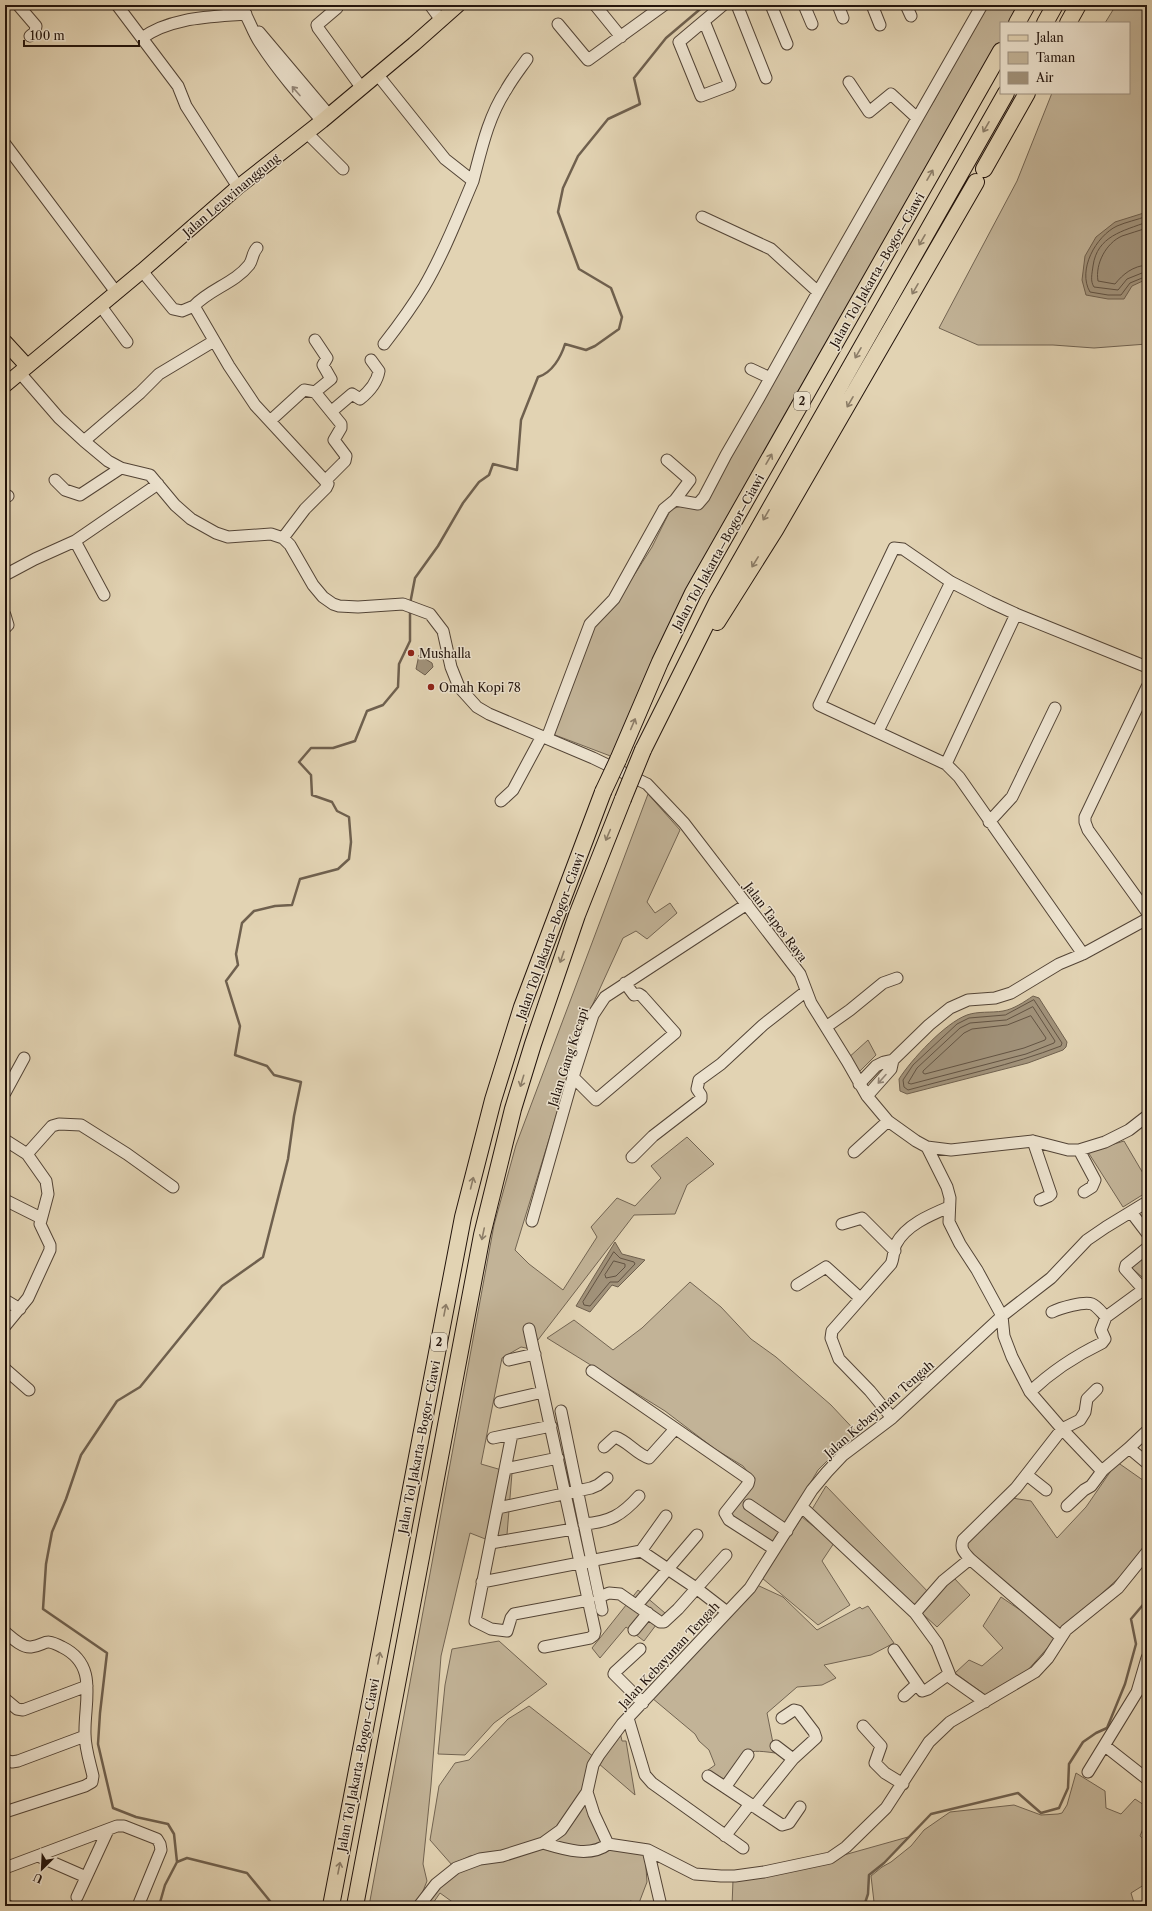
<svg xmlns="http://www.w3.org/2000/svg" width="1152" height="1911" font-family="'Libre Caslon Text',serif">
  <rect width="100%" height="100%" fill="#e2d3b3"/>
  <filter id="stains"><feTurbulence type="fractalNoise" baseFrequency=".005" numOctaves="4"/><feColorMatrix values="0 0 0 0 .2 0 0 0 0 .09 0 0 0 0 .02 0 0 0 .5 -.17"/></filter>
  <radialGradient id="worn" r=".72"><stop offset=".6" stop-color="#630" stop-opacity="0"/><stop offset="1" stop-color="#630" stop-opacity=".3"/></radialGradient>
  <path fill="#c2b397" stroke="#726452" d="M986 5H1027L1017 23H1001V51L693 593 613 757 555 735 552 730 591 625 631 580 652 547 671 509 686 505 702 508 854 241 907 144 934 101Z
    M1116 5H1147V344L1094 348 1053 345H978L939 328 1017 181 1052 93H1129V23H1105Z
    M648 794 680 830 647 902 655 913 670 903 677 913 647 939 636 931 623 938 586 1019 515 1250 529 1264 563 1290 597 1237 591 1227 617 1198 635 1206 661 1178 651 1166 687 1137 714 1164 687 1185 675 1214 634 1215 531 1349 521 1347 502 1358 481 1464 512 1473 506 1547 470 1533 441 1656 431 1785 423 1864 427 1881 417 1906H369L494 1225 516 1145Z
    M868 1040 876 1055 860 1071 847 1059Z
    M1124 1141 1147 1180V1192L1123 1207 1088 1152Z
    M1147 1250V1281L1129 1266Z
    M690 1282 721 1307 751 1339 776 1357 831 1405 861 1437 830 1458 818 1470 773 1546 728 1513 753 1479 743 1466 715 1449 665 1411 547 1338 574 1320 613 1350 642 1328Z
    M1117 1462 1147 1483V1547L1136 1562 1061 1631 963 1547 1012 1498 1031 1501 1057 1538 1086 1507Z
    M826 1486 932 1596 954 1578 970 1595 937 1627 811 1511Z
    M802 1517 834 1543 822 1561 850 1605 818 1625 762 1578Z
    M757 1585 783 1597 817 1630 860 1607 862 1609 868 1606 894 1643 871 1655 824 1665 836 1678 822 1685 797 1687 767 1713 775 1753C741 1748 744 1753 724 1779L708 1770 715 1765 709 1750 699 1741 695 1734 652 1698Z
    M638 1590 665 1613 644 1641 626 1627 600 1658 592 1648Z
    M1001 1597 1058 1636 1027 1671 987 1696 955 1673 969 1660 982 1666 1003 1648 983 1626Z
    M499 1641 547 1684 494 1723 465 1755 438 1754 445 1685 452 1649Z
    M529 1706 594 1757 582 1791 556 1830 541 1840 493 1853 470 1856 452 1865 430 1840 439 1786 455 1763 469 1760 508 1719Z
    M620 1732 622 1741H626L635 1795 598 1763Z
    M1076 1773 1105 1791 1106 1808 1121 1814 1135 1799 1147 1807V1819L1140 1836 1147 1842V1883L1131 1893 1135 1906H871L874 1902 871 1876 882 1867 891 1862 911 1846 924 1830 950 1812 1014 1805 1041 1815 1058 1814 1062 1813 1067 1805Z
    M587 1792 594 1814 608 1844 648 1850 695 1874 735 1876 819 1862 908 1837 884 1863 869 1875 868 1894 864 1906H732L733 1880H707L645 1853 647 1882 639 1903 630 1901 628 1906H458L440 1893 431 1906H419L436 1884 456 1868 480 1859 502 1856 543 1843 561 1830Z"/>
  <path fill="#a1927a" stroke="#6f604e" d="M1147 212V279L1132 286 1124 299H1108L1086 295 1082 280 1085 256 1096 237 1115 222Z
    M419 655 432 663 433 667 425 675 416 669Z
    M1033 996 1039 998 1067 1042 1066 1047 1063 1050 1028 1063 907 1094 900 1091 899 1079C911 1060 945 1023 967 1015 978 1011 991 1013 1003 1011 1014 1009 1024 1002 1033 996Z
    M615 1242 622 1254 645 1260 618 1287 612 1285 590 1312 576 1306Z"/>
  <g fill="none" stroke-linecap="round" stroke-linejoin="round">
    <path stroke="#625343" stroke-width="1" d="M1147 216C1137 220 1126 222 1117 226 1096 236 1077 270 1090 292L1108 295H1121L1130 283 1147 276
      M1147 222C1123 231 1097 236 1093 266 1092 274 1090 281 1094 287L1118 290 1127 279 1147 271
      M1147 228C1139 231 1130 233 1122 236 1106 243 1095 264 1098 281L1115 284C1123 274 1133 266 1147 265
      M1034 1000 1062 1043 1061 1046C1012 1065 959 1076 908 1090L904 1087 903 1080 913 1065 957 1024 969 1018 1005 1015Z
      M1033 1007 1055 1041 1054 1043 1026 1054 911 1084 908 1083 917 1068 960 1028 970 1023 1006 1020Z
      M1031 1016 1046 1038 1045 1040 1024 1048 925 1074 923 1073V1071L964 1033 972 1029 1007 1025Z
      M614 1252 620 1258 634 1262 635 1264 618 1282H610L590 1306 584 1305 583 1302Z
      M614 1261 625 1264V1267L616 1276 606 1278 605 1275Z"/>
    <path stroke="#6f604e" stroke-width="2.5" d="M410 604 415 578 438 546 463 503 479 482 489 475 493 464 517 470 521 420 538 377C552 373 561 357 565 344L586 350 595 346 619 329 622 317 611 288 579 269 558 212 563 188 578 156 608 119 640 104 634 78 666 38 705 5
      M177 1862 187 1858 247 1873 274 1906
      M159 1906 165 1885 177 1862 174 1834 168 1824 136 1817 113 1808 98 1744 100 1713 107 1653 43 1609 46 1564 52 1532 66 1499 81 1455 117 1401 140 1387 222 1286 263 1257 288 1159 294 1116 301 1082 274 1075 267 1066 235 1055 240 1026 226 981 238 965 236 954 242 923 254 911 275 906 292 905 300 879 338 869 349 859 351 842 349 817 337 811 332 802 312 795 311 775 299 762 311 748H333L355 741 367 711 383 705 398 687 399 664 410 641V609
      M864 1906 868 1894 869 1875 884 1863 931 1814 1018 1793 1041 1813 1059 1808 1068 1788 1069 1764 1083 1742 1096 1733 1107 1728 1125 1684 1136 1644 1131 1619 1147 1600"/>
    <defs>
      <path id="minor" d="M18 5 36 26 35 32 30 36
        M117 5 178 86 186 106 238 187
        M240 5C249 18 252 31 260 43 278 71 300 96 322 121
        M430 5 441 20
        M595 5 621 37
        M737 5 766 78
        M771 5 787 44
        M804 5 812 24
        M838 5 843 18
        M872 5 880 25
        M906 5 911 16
        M337 8 317 25 318 28 361 87
        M704 21 730 85 701 96 679 42 723 5
        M558 24 588 60 664 5
        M259 32 329 115
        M142 38C171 17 211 17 246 14
        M377 74 445 159 473 181C458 216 444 253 424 287 412 307 398 326 384 344
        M849 82 869 112 891 94 917 118
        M307 133 343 169
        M5 144 116 292
        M473 181C481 151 488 117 506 90 512 79 520 69 527 59
        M702 217 771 249 818 292
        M257 248C252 253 253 260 249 265 235 283 210 289 194 306L229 366 255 405 328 484 326 488 305 509 283 538
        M142 271 173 309 182 311 194 306
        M100 305 127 342
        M751 369 770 378
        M20 373 59 418 84 441 108 461 121 468 150 475 175 505 191 519 216 533 228 537 271 534 283 538 290 545 313 585 323 597 333 604 339 606 358 607 403 604 430 614 443 631 451 667 459 687 477 707 489 714 593 758 647 784 684 823 800 974 811 1003 847 1061 867 1096 888 1121 916 1141 927 1147 951 1150 1033 1141 1068 1150H1079L1105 1142 1129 1130 1147 1116
        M315 392 341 424V428L334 440 346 456 345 461 325 481
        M332 411 352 394 360 399C370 391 377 383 379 371L371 360
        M270 421 304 390 315 392 331 379 323 365 327 358 315 340
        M84 441 140 393 159 374 214 341
        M667 460 690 480 675 500
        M55 480 65 490 80 495 121 468
        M5 495 8 496
        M75 541 104 595
        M5 575 35 559 75 541 158 484
        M5 615 8 625 5 628
        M1147 687 1085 817V822L1088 830 1147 912
        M878 731 951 582
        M547 738 590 624 614 599 664 509 675 500 698 504 704 497 726 455 759 398 818 292 982 5
        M946 764 1016 614
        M501 801 513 790 542 736
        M989 822 1012 797 1055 708
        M1083 954 959 777 946 764 819 705 894 548 903 549 951 582 990 602 1016 614 1147 667
        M826 1027 850 1010 883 983 897 978
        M573 1077 596 1100 675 1033 642 996 639 994 634 995 625 983
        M859 1084 876 1066 884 1062 893 1060 929 1025 950 1008 968 1000 995 998 1011 993 1059 964 1083 954 1147 919
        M5 1093 24 1058
        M867 1096 891 1069 893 1060
        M5 1140 27 1154 46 1181 48 1194 40 1224 50 1245V1250L28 1298 5 1326
        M1033 1141 1051 1194 1049 1196 1040 1200
        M927 1147 947 1187 950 1198 949 1222 960 1244 977 1270 1002 1316 1004 1336 1012 1357 1030 1392 1062 1429 1100 1469 1103 1470 1129 1448 1147 1463
        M1079 1150 1095 1180 1092 1187 1084 1192
        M854 1152 888 1121
        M27 1154 52 1126 59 1124 81 1125 127 1154 173 1187
        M632 1157 653 1136 701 1099V1095L697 1089 699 1080 721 1064 763 1025 805 992
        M5 1200 41 1218
        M1131 1212 1147 1233
        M532 1221 573 1077 593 1015 605 997 747 904
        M842 1224 862 1218 895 1251
        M797 1285 826 1267 860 1298
        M1144 1290 1125 1269 1126 1265 1147 1248
        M5 1300 20 1309
        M1052 1312C1060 1308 1084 1301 1092 1304 1097 1306 1102 1313 1106 1317
        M529 1329 595 1631 594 1635 590 1638 544 1647
        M509 1360 535 1354
        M5 1369 29 1390
        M592 1371 747 1478 749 1480 748 1484 725 1513 729 1520 774 1549
        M1030 1392C1052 1371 1075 1356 1102 1343L1105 1339 1101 1330 1106 1317 1147 1287
        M500 1402 543 1392
        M561 1411 602 1610
        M892 1418 870 1391 839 1359 831 1338 832 1331 891 1264C894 1258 893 1250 896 1244 906 1225 930 1215 949 1207
        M512 1434 475 1621 491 1629 507 1631 511 1618 514 1614 589 1600
        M493 1438 551 1426
        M604 1447 615 1437C628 1441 636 1454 649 1458L675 1429
        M1129 1448 1147 1431
        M505 1469 558 1458
        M1027 1475 1046 1490
        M749 1505 787 1531
        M1067 1506 1084 1490 1091 1486 1103 1470
        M802 1507 915 1613 937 1643 951 1678 985 1702
        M498 1508 591 1488 598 1485 607 1478
        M584 1524C610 1522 622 1515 639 1496
        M491 1543 573 1529
        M641 1551 666 1516
        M482 1582 641 1551 696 1588 727 1612
        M599 1597 609 1593 620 1594 660 1622H664L678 1609 726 1555
        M637 1605 697 1535
        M915 1613 943 1581 970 1559
        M634 1630 648 1613
        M5 1632C11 1637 22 1648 31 1647 47 1645 43 1637 62 1647 99 1665 84 1701 85 1734 85 1748 90 1763 93 1776L92 1782 85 1786 5 1812
        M1061 1637 970 1559C964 1552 960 1549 963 1540L1016 1488 1062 1429 1080 1420 1085 1412 1087 1399 1097 1389
        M640 1649 615 1672 614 1674 643 1703
        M894 1650 922 1691 928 1689 949 1674
        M904 1696 916 1685
        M5 1699 17 1709 23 1710 87 1686
        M628 1718 645 1775 652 1783 743 1848
        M863 1726 881 1746 875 1763 885 1773 903 1784
        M776 1746 793 1759
        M1105 1746 1147 1779
        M5 1760 12 1762 18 1761 85 1736
        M1088 1772 1137 1692 1147 1658
        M708 1776 782 1825 789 1823 800 1807
        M726 1786 748 1755
        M587 1792 594 1814 608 1844
        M754 1807 793 1759 816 1738 814 1732 798 1711 794 1710 782 1718
        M725 1836 750 1804
        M543 1843C563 1849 590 1858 608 1844L648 1850 695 1874 721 1876H735L764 1872 830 1858 846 1847 886 1808 929 1742 950 1722 1035 1672 1048 1658 1066 1630 1118 1588 1147 1552
        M648 1850 661 1906
        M38 1856 86 1877
        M5 1868 117 1826H124L157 1839 160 1844 161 1850 138 1906
        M77 1897 108 1830
        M5 1905 8 1906
        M419 1906 436 1884 456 1868 480 1859 502 1856 543 1843 561 1830 587 1792 593 1765 599 1755 622 1724 750 1588 812 1490 827 1472 843 1455 892 1418 1002 1316 1051 1278 1087 1240 1106 1227 1147 1202"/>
      <path id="major" d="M5 342 27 366
        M5 385 142 271 238 187 322 121 414 44 458 5"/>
      <path id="highway" d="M1017 23 1027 5
        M1045 23 1055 5
        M1068 23 1078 5
        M984 169 1027 93
        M717 622 775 530 976 182
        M643 750 717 602 1006 93
        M618 760 660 662 693 593 1001 51
        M331 1906 463 1217 493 1100 522 1007 603 792
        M355 1906 482 1235 513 1109 533 1044 577 915 623 799"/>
    </defs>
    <use href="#minor" stroke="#534436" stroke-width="13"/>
    <use href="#major" stroke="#23140c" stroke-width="16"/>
    <use href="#highway" stroke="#23140c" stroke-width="18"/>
    <use href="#minor" stroke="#ece2ce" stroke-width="11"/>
    <use href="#major" stroke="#e2d3b3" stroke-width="14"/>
    <use href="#highway" stroke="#e2d3b3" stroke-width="16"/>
    <defs>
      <path id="highway-bridge" d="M603 792 618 760
        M623 799 643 750"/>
    </defs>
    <use href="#highway-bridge" stroke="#23140c" stroke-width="18" stroke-linecap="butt"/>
    <use href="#highway-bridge" stroke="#e2d3b3" stroke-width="16"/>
  </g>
  <defs><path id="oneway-shaft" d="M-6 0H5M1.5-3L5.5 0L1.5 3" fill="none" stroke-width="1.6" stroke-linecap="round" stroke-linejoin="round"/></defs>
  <g stroke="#928577">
    <use href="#oneway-shaft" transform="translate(296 91) rotate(-131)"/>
    <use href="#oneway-shaft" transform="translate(882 1079) rotate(132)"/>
  </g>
  <g stroke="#8c7d68">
    <use href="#oneway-shaft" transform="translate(986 127) rotate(120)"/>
    <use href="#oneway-shaft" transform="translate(930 175) rotate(-60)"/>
    <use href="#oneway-shaft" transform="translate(922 240) rotate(120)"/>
    <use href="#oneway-shaft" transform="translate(915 289) rotate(120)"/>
    <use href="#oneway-shaft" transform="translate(858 353) rotate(120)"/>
    <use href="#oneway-shaft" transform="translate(850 402) rotate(120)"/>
    <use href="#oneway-shaft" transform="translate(769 459) rotate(-60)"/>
    <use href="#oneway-shaft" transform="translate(766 515) rotate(120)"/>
    <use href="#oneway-shaft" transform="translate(755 562) rotate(122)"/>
    <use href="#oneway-shaft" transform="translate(633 724) rotate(-67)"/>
    <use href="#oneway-shaft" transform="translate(608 835) rotate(113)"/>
    <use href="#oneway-shaft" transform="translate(562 957) rotate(109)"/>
    <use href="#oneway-shaft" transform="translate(522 1081) rotate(107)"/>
    <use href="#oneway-shaft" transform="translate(472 1183) rotate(-76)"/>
    <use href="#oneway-shaft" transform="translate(483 1234) rotate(102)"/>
    <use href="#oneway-shaft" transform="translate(445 1310) rotate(-79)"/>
    <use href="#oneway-shaft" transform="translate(379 1658) rotate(-79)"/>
    <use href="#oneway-shaft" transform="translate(339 1868) rotate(-79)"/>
  </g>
  <g fill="#8f2418" stroke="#ece2ce" stroke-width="1.5">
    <circle cx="411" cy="653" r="4"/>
    <circle cx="431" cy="687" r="4"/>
  </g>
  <g text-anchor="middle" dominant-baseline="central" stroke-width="3" stroke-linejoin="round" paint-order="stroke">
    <g fill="#ece2ce" stroke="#5f5246" stroke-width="1">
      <rect x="794" y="392" width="16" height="18" rx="3"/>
      <rect x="431" y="1333" width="16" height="18" rx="3"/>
    </g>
    <g font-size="11" font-weight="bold" fill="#23140c">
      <text x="802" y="401">2</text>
      <text x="439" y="1342">2</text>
    </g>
    <g font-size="12" fill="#23140c" stroke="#ece2ce">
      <text transform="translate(231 195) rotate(-40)">Jalan Leuwinanggung</text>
      <text transform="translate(877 270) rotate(-60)">Jalan Tol Jakarta–Bogor–Ciawi</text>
      <text transform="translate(718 552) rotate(-61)">Jalan Tol Jakarta–Bogor–Ciawi</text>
      <text transform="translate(776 922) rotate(53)">Jalan Tapos Raya</text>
      <text transform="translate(550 936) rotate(-70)">Jalan Tol Jakarta–Bogor–Ciawi</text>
      <text transform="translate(568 1057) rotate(-72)">Jalan Gang Kecapi</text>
      <text transform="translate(879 1409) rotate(-41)">Jalan Kebayunan Tengah</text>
      <text transform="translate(419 1447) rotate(-79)">Jalan Tol Jakarta–Bogor–Ciawi</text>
      <text transform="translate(669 1655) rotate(-47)">Jalan Kebayunan Tengah</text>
      <text transform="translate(358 1765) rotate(-79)">Jalan Tol Jakarta–Bogor–Ciawi</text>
    </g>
    <g font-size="12" fill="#23140c" stroke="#ece2ce" text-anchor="start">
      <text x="419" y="653">Mushalla</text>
      <text x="439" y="687">Omah Kopi 78</text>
    </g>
  </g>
  <rect width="1152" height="1911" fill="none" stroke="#e2d3b3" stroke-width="20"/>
  <rect x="6" y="6" width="1140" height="1899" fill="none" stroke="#23140c" stroke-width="2"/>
  <rect x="10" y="10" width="1132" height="1891" fill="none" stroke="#23140c"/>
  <rect x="1000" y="22" width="130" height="72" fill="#ece2ce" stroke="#9c9080"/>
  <rect x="1008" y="35" width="20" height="6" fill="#e2d3b3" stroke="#9c9080"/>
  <text x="1036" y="42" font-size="12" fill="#23140c">Jalan</text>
  <rect x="1008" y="52" width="20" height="12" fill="#c2b397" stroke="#9c9080"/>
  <text x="1036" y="62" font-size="12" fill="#23140c">Taman</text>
  <rect x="1008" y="72" width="20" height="12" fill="#a1927a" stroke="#9c9080"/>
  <text x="1036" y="82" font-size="12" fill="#23140c">Air</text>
  <g transform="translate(42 1869) rotate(204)" stroke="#ece2ce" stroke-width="3" paint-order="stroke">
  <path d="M0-3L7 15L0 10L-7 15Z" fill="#23140c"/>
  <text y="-6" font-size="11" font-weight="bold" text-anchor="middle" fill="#23140c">U</text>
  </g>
  <path d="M24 40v6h115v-6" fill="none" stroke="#23140c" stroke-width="2"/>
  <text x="30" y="40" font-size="12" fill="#23140c" stroke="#ece2ce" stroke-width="3" paint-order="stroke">100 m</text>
  <rect width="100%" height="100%" filter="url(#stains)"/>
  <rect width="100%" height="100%" fill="url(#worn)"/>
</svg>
